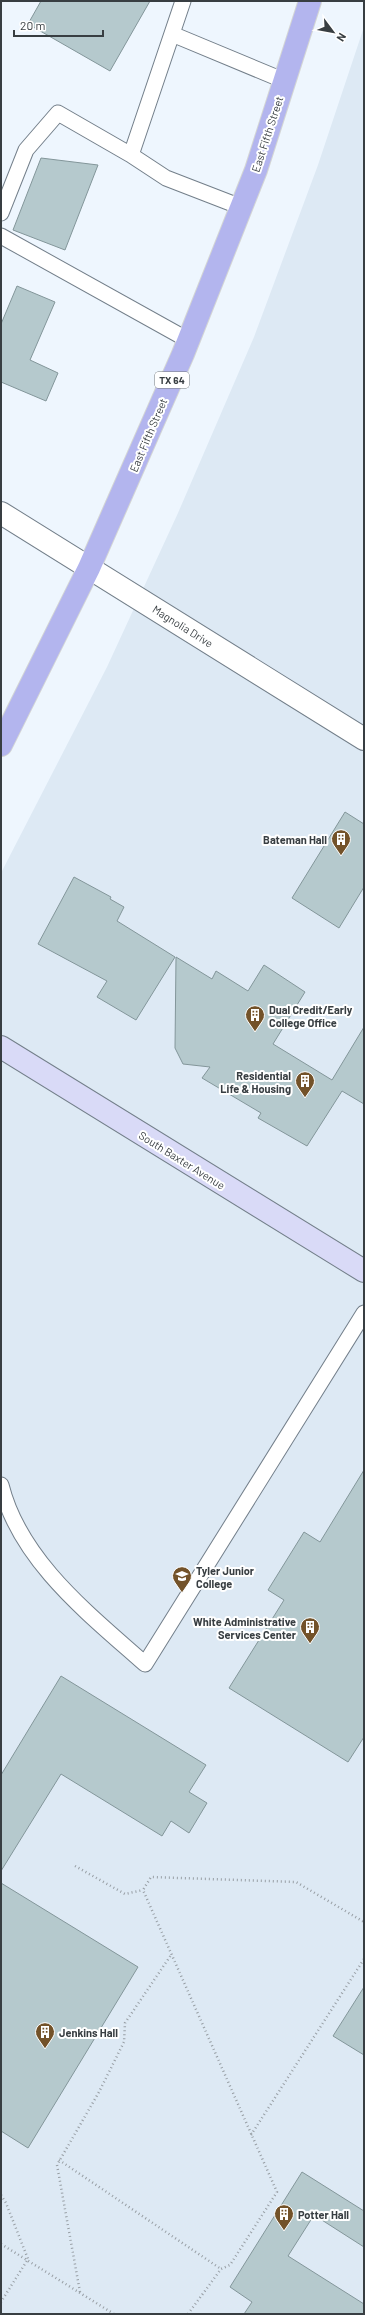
<svg xmlns="http://www.w3.org/2000/svg" width="365" height="2315" font-family="Barlow,sans-serif">
  <rect width="100%" height="100%" fill="#eef6fe"/>
  <path fill="#dde9f4" d="M364 27V2314H1V873L107 667 178 513 254 337 318 165Z"/>
  <path fill="#b5c9cd" stroke="#83969a" d="M41 1H150L110 71 28 24Z
    M41 158 98 165 65 250 13 230Z
    M17 286 55 302 30 360 58 373 46 401 1 382V324Z
    M345 812 364 824V887L339 928 292 898Z
    M74 877 111 897 110 899 124 907 117 921 175 957 136 1020 97 997 107 981 38 944Z
    M176 957 212 979 216 971 248 991 264 965 305 992 273 1044 332 1080 364 1027V1104L342 1091 307 1146 258 1118 261 1113 202 1078 210 1067 183 1064 175 1048Z
    M364 1470V1737L348 1762 229 1688 284 1600 268 1590 304 1532 320 1542Z
    M61 1676 206 1765 189 1792 207 1803 189 1833 171 1821 162 1836 61 1774 1 1871V1775Z
    M1 1883 138 1967 28 2148 1 2131Z
    M364 1987V2055L333 2036Z
    M302 2172 364 2211V2247L314 2215 288 2256 364 2304V2314H244L252 2302 230 2287Z"/>
  <g fill="none" stroke-linecap="round" stroke-linejoin="round">
    <defs>
      <path id="lane" d="M183 1 131 155 166 178 241 207
        M172 34 285 81
        M1 213 26 150 58 113 131 155
        M1 236 188 340
        M1 1485C20 1561 89 1614 145 1664L364 1313"/>
      <path id="street" d="M1 513 364 739"/>
      <path id="secondary" d="M1 1047 364 1271"/>
      <path id="primary" d="M1 745 89 568 183 354 256 170 310 1"/>
    </defs>
    <use href="#lane" stroke="#737f8a" stroke-width="17"/>
    <use href="#street" stroke="#737f8a" stroke-width="24"/>
    <use href="#secondary" stroke="#737f8a" stroke-width="24"/>
    <use href="#primary" stroke="#d3d5d5" stroke-width="24"/>
    <path stroke="#989fa5" stroke-width="2.5" stroke-dasharray="1 3" stroke-linecap="butt" d="M75 1866 125 1894 143 1890
      M251 2135 364 1959
      M59 2160 221 2269
      M1 2195 6 2203 28 2259 1 2302
      M1 2244 114 2314
      M80 2292 57 2165 99 2092 124 2042 125 2023 171 1955
      M188 2314 221 2269 230 2265 277 2192 143 1890 151 1877 296 1882 364 1922"/>
    <use href="#lane" stroke="#fff" stroke-width="15"/>
    <use href="#street" stroke="#fff" stroke-width="22"/>
    <use href="#secondary" stroke="#d9daf7" stroke-width="22"/>
    <use href="#primary" stroke="#b3b5ee" stroke-width="22"/>
  </g>
  <defs>
    <symbol id="building-pin" viewBox="-11 -11 22 30"><path d="M0 17L-7.5 6A9.5 9.5 0 1 1 7.5 6Z" fill="#735229" stroke="#fff"/><path d="M-4-6H4V6H1V3H-1V6H-4ZM-2.5-4.3h1.7v1.8h-1.7ZM.8-4.3h1.7v1.8H.8ZM-2.5-1h1.7V.8h-1.7ZM.8-1h1.7V.8H.8Z" fill="#fff"/></symbol>
    <symbol id="university-pin" viewBox="-11 -11 22 30"><path d="M0 17L-7.5 6A9.5 9.5 0 1 1 7.5 6Z" fill="#735229" stroke="#fff"/><path d="M0-5L7-2L0 1L-7-2ZM-4 1L0 2.5L4 1V4Q0 6-4 4Z" fill="#fff"/></symbol>
  </defs>
  <g fill-rule="evenodd">
    <use href="#building-pin" x="330" y="828" width="22" height="30"/>
    <use href="#building-pin" x="244" y="1004" width="22" height="30"/>
    <use href="#building-pin" x="294" y="1070" width="22" height="30"/>
    <use href="#university-pin" x="171" y="1565" width="22" height="30"/>
    <use href="#building-pin" x="299" y="1616" width="22" height="30"/>
    <use href="#building-pin" x="34" y="2021" width="22" height="30"/>
    <use href="#building-pin" x="273" y="2203" width="22" height="30"/>
  </g>
  <g text-anchor="middle" dominant-baseline="central" stroke-width="4" stroke-linejoin="round" paint-order="stroke">
    <rect fill="#fff" stroke="#74787b" stroke-width="1" x="155" y="372" width="34" height="16" rx="3"/>
    <g font-size="10" font-weight="bold" fill="#383e42">
      <text x="172" y="380">TX 64</text>
    </g>
    <g font-size="11" fill="#383e42" stroke="#fff">
      <text transform="translate(267 134) rotate(-72)">East Fifth Street</text>
      <text transform="translate(148 435) rotate(-67)">East Fifth Street</text>
      <text transform="translate(183 626) rotate(32)">Magnolia Drive</text>
      <text transform="translate(182 1160) rotate(32)">South Baxter Avenue</text>
    </g>
    <g font-size="11" font-weight="bold" fill="#383e42" stroke="#fff" text-anchor="start">
      <text x="327" y="839" text-anchor="end">Bateman Hall</text>
      <text x="269" y="1009">Dual Credit/Early<tspan x="269" dy="13">College Office</tspan></text>
      <text x="291" y="1075" text-anchor="end">Residential<tspan x="291" dy="13">Life &amp; Housing</tspan></text>
      <text x="196" y="1570">Tyler Junior<tspan x="196" dy="13">College</tspan></text>
      <text x="296" y="1621" text-anchor="end">White Administrative<tspan x="296" dy="13">Services Center</tspan></text>
      <text x="59" y="2032">Jenkins Hall</text>
      <text x="298" y="2214">Potter Hall</text>
    </g>
  </g>
  <rect width="365" height="2315" fill="none" stroke="#383e42" stroke-width="4"/>
  <g transform="translate(333 32) rotate(122)" stroke="#ffffff" stroke-width="3" paint-order="stroke">
  <path d="M0-3L7 15L0 10L-7 15Z" fill="#383e42"/>
  <text y="-6" font-size="11" font-weight="bold" text-anchor="middle" fill="#383e42">N</text>
  </g>
  <path d="M14 30v6h89v-6" fill="none" stroke="#383e42" stroke-width="2"/>
  <text x="20" y="30" font-size="12" fill="#383e42" stroke="#ffffff" stroke-width="3" paint-order="stroke">20 m</text>
</svg>
